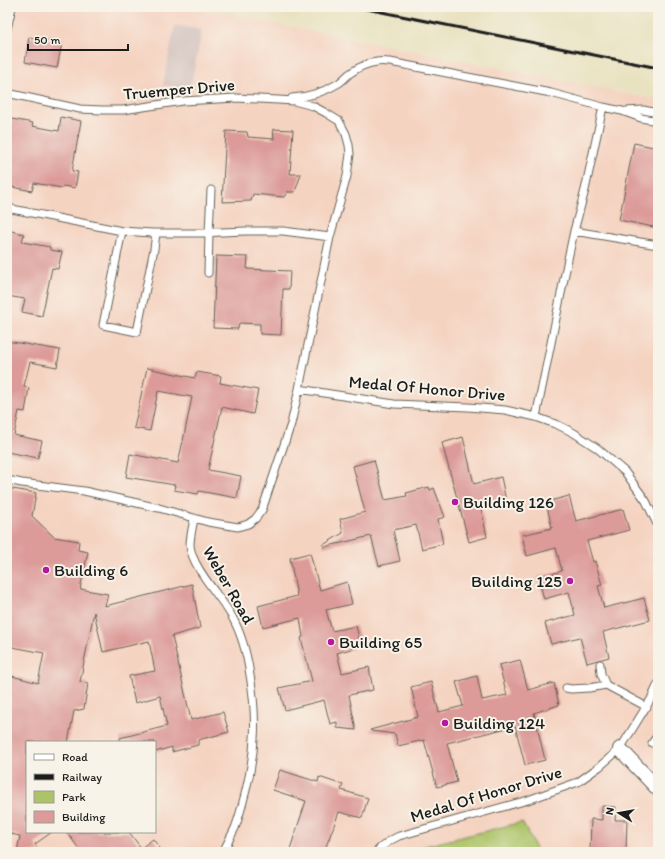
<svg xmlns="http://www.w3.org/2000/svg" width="665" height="859" font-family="Itim,sans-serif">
  <rect width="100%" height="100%" fill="#f7f3e8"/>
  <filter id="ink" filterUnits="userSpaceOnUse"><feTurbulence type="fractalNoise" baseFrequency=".025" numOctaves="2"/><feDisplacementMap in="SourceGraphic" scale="8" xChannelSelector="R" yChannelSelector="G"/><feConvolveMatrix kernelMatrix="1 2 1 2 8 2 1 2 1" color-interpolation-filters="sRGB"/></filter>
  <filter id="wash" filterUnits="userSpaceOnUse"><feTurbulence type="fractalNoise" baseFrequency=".012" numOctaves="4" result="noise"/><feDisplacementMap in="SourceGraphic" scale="16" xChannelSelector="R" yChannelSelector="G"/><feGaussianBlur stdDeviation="0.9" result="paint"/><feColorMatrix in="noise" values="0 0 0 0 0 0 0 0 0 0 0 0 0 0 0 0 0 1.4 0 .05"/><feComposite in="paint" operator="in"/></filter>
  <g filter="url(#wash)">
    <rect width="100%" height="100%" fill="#e9e2c1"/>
    <path fill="#f5d3c1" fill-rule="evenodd" d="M7 7H192L658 100V852H7ZM27 742H155V832H27Z"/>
    <path fill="#d1c0bc" d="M175 25 202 30 191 84 184 88 163 85Z"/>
    <path fill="#acc368" stroke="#647042" d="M522 822 538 852H401Z"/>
    <g id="blocks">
      <path fill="#dc9a98" d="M29 37 62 43 57 68 25 62Z
        M61 117 81 121 72 171 78 172 75 188 63 186 62 188 34 183 32 191 7 186V161L11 141H8L12 119 33 123 32 126 59 131Z
        M273 129 293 130 290 174H301L295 192H287L284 197 253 194 251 201 222 202 226 131 247 132 248 137 274 139Z
        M634 143 658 148V228L619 220Z
        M7 230 24 234 22 242 50 247V250L62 252 58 269 52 268 42 316 22 312 25 299 7 296Z
        M216 256 248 257 247 269 290 271 289 289H283L281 335 260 334V324L239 323 238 329 213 328Z
        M7 341 60 350 57 367 30 362 24 386 29 388 25 412 19 411 14 435 42 441 38 458 7 452Z
        M147 368 195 378 197 372 221 376 220 383 258 390 253 414 222 407 208 470 241 476 237 498 199 491 198 494 174 490 175 485 126 477 130 454 178 463 184 436 192 397 158 391 150 431 134 428Z
        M463 437 474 484 501 477 506 501 481 508 487 537 469 542 442 443Z
        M374 460 385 500 407 496 406 493 429 487 430 490 434 488 445 517 438 519 443 544 422 549 416 525 393 530 400 561 379 566 371 536 324 547 323 545 343 533 340 519 365 512 353 466Z
        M7 488 36 493 32 516 54 537 79 541 78 550 88 552 80 589 108 594 105 606 192 584 200 628 172 636 191 720 223 712 229 732 198 740V745L172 752V747L155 752V742H120V738L167 726 160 696 135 703 129 676 155 671 149 641 103 652 94 612 80 682 88 683 84 709 74 711 68 742H27V832H52L35 844 40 852H17L20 836 7 833V700L12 676 38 683 44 653 7 646Z
        M569 496 576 521 623 509 629 530 587 541 593 562 595 561 602 585 598 586 604 608 644 598 650 620 603 632 609 657 587 663 580 637 551 644 545 623 575 615 569 592 544 599 538 577 562 571 556 548 527 556 522 535 552 528 546 502Z
        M310 553 320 590 347 582 352 604 326 610 332 631 356 626 361 646 337 653 342 673 369 667 373 690 349 695 356 730 337 728V722L330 724 324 700 285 710 279 688 312 681 301 638 303 637 300 618 263 627 258 606 297 596 290 558Z
        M520 660 528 690 554 683 559 705 534 713 545 760 525 765 515 726 447 743 457 782 437 787 424 740 398 746 395 734 371 731 370 730 418 717 411 687 431 682 439 712 463 706 456 682 477 676 482 700 507 695 499 665Z
        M280 770 318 782 319 777 343 785 341 790 368 798 362 818 339 812 324 852H289L306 801 273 790Z
        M602 806 616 807 615 820H627L626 852H590L591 819 602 820Z
        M67 832H129L141 848 153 839 163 852H81Z"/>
    </g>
  </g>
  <g filter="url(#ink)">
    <use href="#blocks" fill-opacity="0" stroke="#646156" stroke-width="1"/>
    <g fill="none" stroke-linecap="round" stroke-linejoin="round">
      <defs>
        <path id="lane" d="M7 29 12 7
          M7 93 80 109 101 110H123L183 101 236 98 278 100 294 101 313 106 326 113 339 121 346 134 349 145 350 154 347 176 330 237 299 389
          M292 98C308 97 326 91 339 83 343 80 346 77 349 74 357 68 367 63 377 62 381 61 386 62 390 62L551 93 603 107 622 111 641 118 658 121
          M626 111 643 110 658 113
          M7 208 122 231 152 233H200L245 231H283L330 237
          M122 231 103 325 137 332 154 249 156 233
          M574 231 658 245
          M208 273 209 233 211 190
          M536 417 568 259 574 231 585 190 603 107
          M7 480 22 483 84 491 159 508 208 522 238 527 248 524 255 519 262 510 291 424 299 389 394 404 468 407 505 410 536 417 558 425 574 433 597 448 625 472 646 501 658 526
          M194 518C193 526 190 536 190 545 191 566 220 596 231 615 242 634 247 654 250 675 257 716 256 750 246 790 243 802 240 815 235 828 231 836 227 844 223 852
          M600 664 601 674 606 685
          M566 688 571 689 589 688 606 685 647 707
          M652 743 658 735
          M376 852C383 845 390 840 399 836L528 800 578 782 599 767 620 749 651 699 658 684"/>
        <path id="street" d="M620 749 658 789"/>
      </defs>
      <use href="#lane" stroke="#646156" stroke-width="9"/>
      <use href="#street" stroke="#646156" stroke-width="16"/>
      <use href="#lane" stroke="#fff" stroke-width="7"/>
      <use href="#street" stroke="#fff" stroke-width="14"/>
      <path stroke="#1c1c1c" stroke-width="3" d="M357 7 658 68"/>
    </g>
  </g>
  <g fill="#b5179e" stroke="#f7f3e8" stroke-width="1.5">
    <circle cx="455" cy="502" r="4"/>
    <circle cx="46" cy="570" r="4"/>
    <circle cx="570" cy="581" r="4"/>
    <circle cx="331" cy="642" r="4"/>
    <circle cx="445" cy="723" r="4"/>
  </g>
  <g text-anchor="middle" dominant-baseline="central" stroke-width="4" stroke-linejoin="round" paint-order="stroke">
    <g font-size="17" fill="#1c1c1c" stroke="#f7f3e8">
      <text transform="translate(179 89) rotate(-5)">Truemper Drive</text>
      <text transform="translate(427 388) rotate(5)">Medal Of Honor Drive</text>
      <text transform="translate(229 585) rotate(60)">Weber Road</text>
      <text transform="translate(486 794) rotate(-17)">Medal Of Honor Drive</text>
    </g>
    <g font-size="17" fill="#1c1c1c" stroke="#f7f3e8" text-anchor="start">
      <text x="463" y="502">Building 126</text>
      <text x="54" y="570">Building 6</text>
      <text x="562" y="581" text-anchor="end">Building 125</text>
      <text x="339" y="642">Building 65</text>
      <text x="453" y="723">Building 124</text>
    </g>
  </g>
  <rect width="665" height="859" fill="none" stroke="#f7f3e8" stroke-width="24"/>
  <rect x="26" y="741" width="130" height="92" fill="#f7f3e8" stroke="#9f9d96"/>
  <rect x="34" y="754" width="20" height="6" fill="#ffffff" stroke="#9f9d96"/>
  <text x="62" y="761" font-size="12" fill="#1c1c1c">Road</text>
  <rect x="34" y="774" width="20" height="6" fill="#1c1c1c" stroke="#9f9d96"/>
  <text x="62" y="781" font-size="12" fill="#1c1c1c">Railway</text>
  <rect x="34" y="791" width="20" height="12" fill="#acc368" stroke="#9f9d96"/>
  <text x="62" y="801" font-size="12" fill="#1c1c1c">Park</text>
  <rect x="34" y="811" width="20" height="12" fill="#dc9a98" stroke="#9f9d96"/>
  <text x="62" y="821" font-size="12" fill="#1c1c1c">Building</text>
  <g transform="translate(619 813) rotate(281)" stroke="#f7f3e8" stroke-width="3" paint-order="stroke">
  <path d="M0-3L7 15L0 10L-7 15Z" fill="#1c1c1c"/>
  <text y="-6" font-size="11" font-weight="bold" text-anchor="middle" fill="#1c1c1c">N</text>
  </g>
  <path d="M28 44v6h100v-6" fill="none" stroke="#1c1c1c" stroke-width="2"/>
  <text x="34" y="44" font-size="12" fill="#1c1c1c" stroke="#f7f3e8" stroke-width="3" paint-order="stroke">50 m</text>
</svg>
